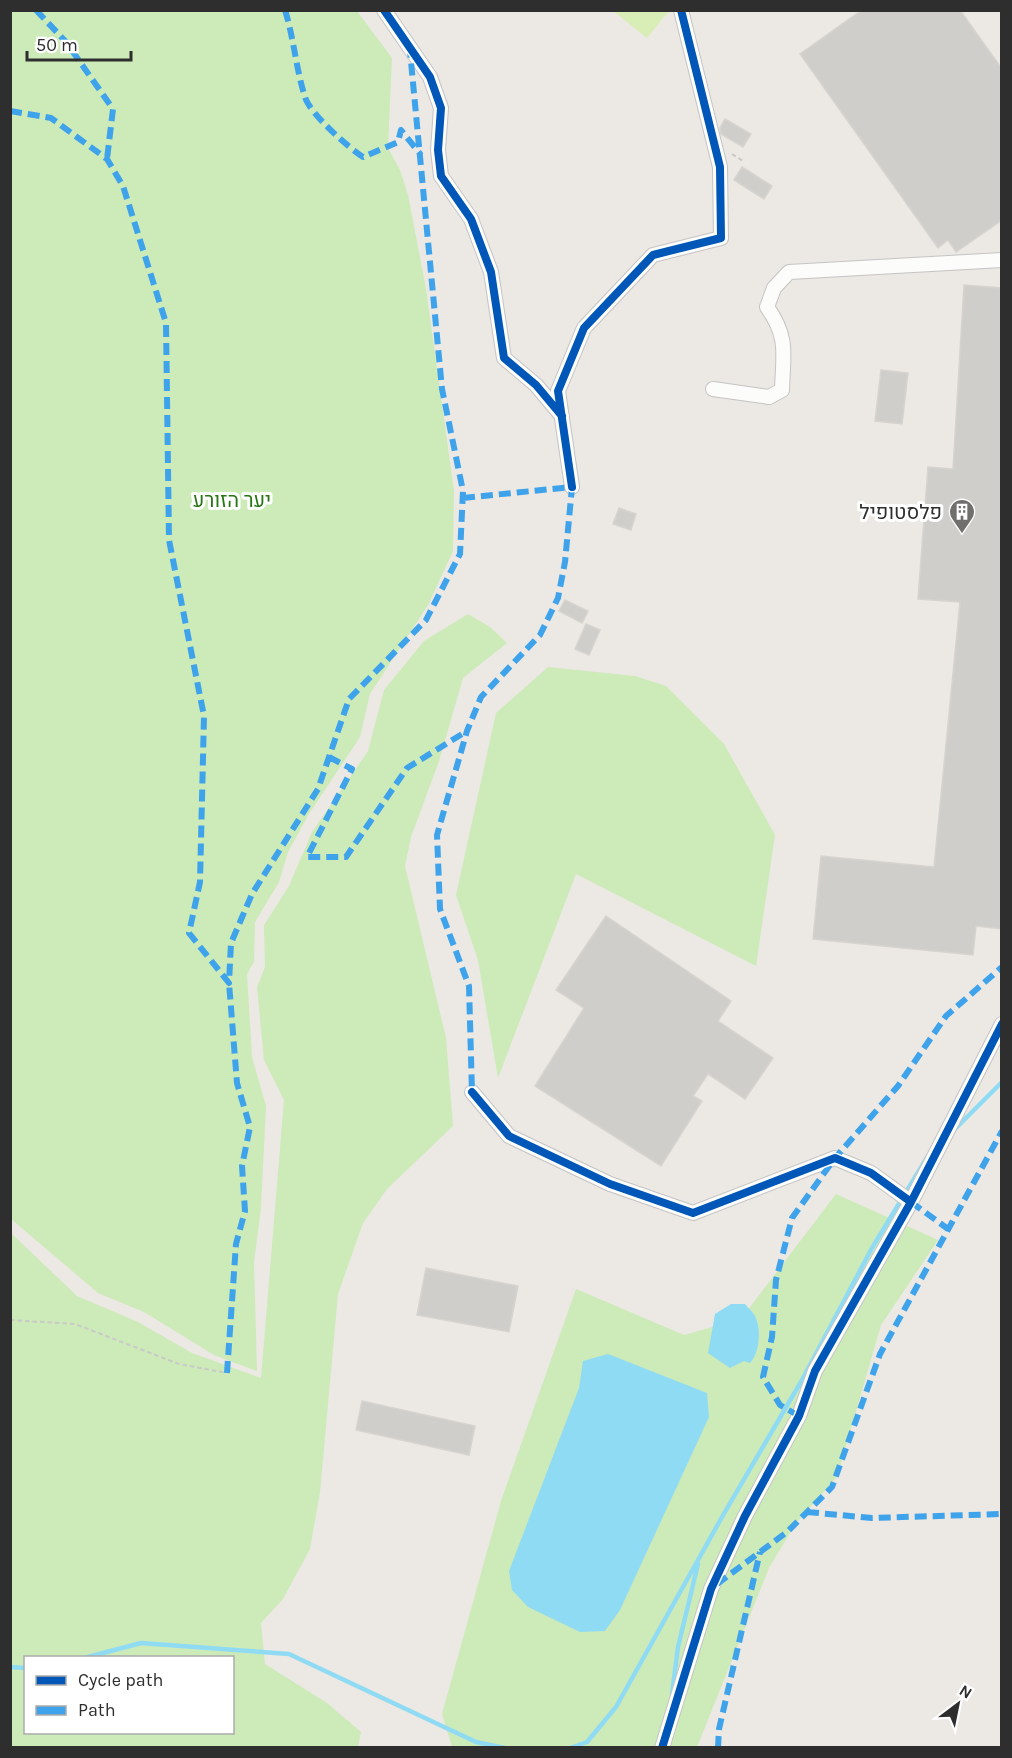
<svg xmlns="http://www.w3.org/2000/svg" width="1012" height="1758" font-family="Karla,Heebo,sans-serif">
  <rect width="100%" height="100%" fill="#ece8e3"/>
  <path fill="#cdeab9" fill-rule="evenodd" d="M10 11H357L392 58 388 148 400 170 408 195 426 289 454 491 453 551 428 605 370 694 360 737 309 814 288 852 279 882 255 922 254 962 247 974 252 1057 266 1106 261 1208 254 1262 257 1371 214 1355 144 1312 98 1293 11 1219Z
    M468 614 490 627 507 643 463 678 439 761 411 837 405 866 446 1038 453 1126 387 1189 363 1223 338 1294 320 1492 310 1549 283 1599 261 1623 265 1664 327 1703 361 1732 358 1747H11V1233L77 1296 138 1322 192 1353 261 1378 284 1100 264 1060 257 987 265 967 264 925 289 886 312 832 368 751 384 690 424 641ZM26 1658H232V1732H26Z
    M548 667 635 676 666 686 724 744 775 835 756 966 576 874 498 1078 478 960 456 895 496 713Z
    M836 1194 938 1240 881 1325 837 1477 796 1523 769 1568 697 1747H452L442 1714 501 1501 576 1289 684 1335 741 1319Z"/>
  <path fill="#d9eeb6" d="M613 11 669 10V11L647 38Z"/>
  <path fill="#90dbf4" d="M731 1304H745C748 1308 753 1312 755 1316 762 1329 759 1354 750 1363L744 1361 730 1368 708 1353 715 1314Z
    M608 1354 707 1393 709 1417 620 1610 605 1631 580 1632 528 1607 512 1590 509 1571 579 1388 583 1361Z"/>
  <g fill="none" stroke-linecap="round" stroke-linejoin="round">
    <path stroke="#90dbf4" stroke-width="4.5" d="M953 1131 1002 1082
      M84 1658 141 1643 289 1654 476 1742 505 1748
      M10 1667 26 1668
      M672 1694 678 1647 698 1564
      M570 1748 587 1742 616 1707 722 1517 802 1380 872 1248 928 1156"/>
  </g>
  <path fill="#d0ceca" stroke="#d7d4cf" stroke-width="1.5" d="M862 10H960L1002 69V220L956 252 948 240 938 248 800 54Z
    M725 119 751 134 743 147 721 134 720 128Z
    M742 167 772 186 764 199 734 180Z
    M964 285 1002 288V929L976 926 973 955 813 939 821 856 934 867 960 602 918 599 928 467 953 469Z
    M881 370 908 373 902 424 875 421Z
    M619 508 636 514 631 530 613 524Z
    M565 600 588 611 582 623 559 611Z
    M586 624 600 630 589 655 575 649Z
    M606 916 731 1001 718 1021 773 1058 745 1099 708 1074 693 1096 702 1101 661 1166 535 1086 584 1008 556 990Z
    M426 1268 518 1286 509 1332 417 1315Z
    M362 1401 475 1426 469 1455 356 1430Z"/>
  <g fill="none" stroke-linecap="round" stroke-linejoin="round">
    <defs>
      <path id="minor" d="M384 10 430 77 441 108 438 150 441 176 471 219 491 272 504 358 536 385 562 416
        M713 389 769 397 782 390C783 354 789 338 767 307L774 288 789 272 1002 260
        M572 487 558 391 584 328 653 255 721 238 720 167 681 10
        M472 1092 509 1136 610 1184 693 1213 835 1158 871 1173 911 1202 1002 1024
        M662 1748 711 1589 745 1516 799 1416 815 1371 911 1202"/>
    </defs>
    <use href="#minor" stroke="#c5c4c4" stroke-width="16"/>
    <path stroke="#c9c9c8" stroke-width="2" stroke-dasharray="4.5 3" stroke-linecap="butt" d="M732 154 743 161
      M10 1320 75 1324 179 1364 227 1373"/>
    <use href="#minor" stroke="#fcfcfb" stroke-width="14"/>
    <path stroke="#3ea3eb" stroke-width="6" stroke-dasharray="12 6" stroke-linecap="butt" d="M36 10 66 42 113 109 107 159
      M285 10C294 39 296 69 305 97 310 114 349 148 363 157L398 142 401 130 421 155
      M10 111 51 118 107 159 123 186 166 323 169 540 204 716 200 882 189 933 229 983 231 943 252 894 318 789 349 699 426 620 460 554 463 491 442 389 410 51
      M463 498 572 487 565 562 558 598 540 635 481 697 467 731 437 835 440 909 469 986 472 1092
      M329 757 352 769 307 857H346L407 768 467 731
      M911 1202 948 1229
      M227 1373 236 1244 245 1211 242 1166 250 1127 237 1083 229 983
      M799 1416 780 1405 763 1377 772 1337 776 1280 792 1218 835 1158 898 1086 946 1016 1002 967
      M807 1512 872 1518 1002 1514
      M717 1584 787 1532 832 1487 880 1354 1002 1131
      M718 1748 719 1729 760 1552"/>
    <defs>
      <path id="cycleway" d="M384 10 430 77 441 108 438 150 441 176 471 219 491 272 504 358 536 385 562 416
        M572 487 558 391 584 328 653 255 721 238 720 167 681 10
        M472 1092 509 1136 610 1184 693 1213 835 1158 871 1173 911 1202 1002 1024
        M662 1748 711 1589 745 1516 799 1416 815 1371 911 1202"/>
    </defs>
    <use href="#cycleway" stroke="#fff" stroke-width="11"/>
    <use href="#cycleway" stroke="#0057b8" stroke-width="8"/>
  </g>
  <defs>
    <symbol id="building-pin" viewBox="-11 -11 22 30"><path d="M0 17L-7.5 6A9.5 9.5 0 1 1 7.5 6Z" fill="#706f6d" stroke="#fff"/><path d="M-4-6H4V6H1V3H-1V6H-4ZM-2.5-4.3h1.7v1.8h-1.7ZM.8-4.3h1.7v1.8H.8ZM-2.5-1h1.7V.8h-1.7ZM.8-1h1.7V.8H.8Z" fill="#fff"/></symbol>
  </defs>
  <g fill-rule="evenodd">
    <use href="#building-pin" x="947" y="497" width="30" height="40"/>
  </g>
  <g text-anchor="middle" dominant-baseline="central" stroke-width="6" stroke-linejoin="round" paint-order="stroke">
    <g font-size="20" fill="#287513" stroke="#fff">
      <text x="232" y="500">יער הזורע</text>
    </g>
    <g font-size="20" fill="#2e2e2e" stroke="#fff" text-anchor="end">
      <text x="942" y="512">פלסטופיל</text>
    </g>
  </g>
  <rect width="1012" height="1758" fill="none" stroke="#2e2e2e" stroke-width="24"/>
  <rect x="24" y="1656" width="210" height="78" fill="#ffffff" stroke="#ababab" stroke-width="1.5"/>
  <rect x="36" y="1676" width="30" height="9" fill="#0057b8" stroke="#ababab" stroke-width="1.5"/>
  <text x="78" y="1686" font-size="18" fill="#2e2e2e">Cycle path</text>
  <rect x="36" y="1706" width="30" height="9" fill="#3ea3eb" stroke="#ababab" stroke-width="1.5"/>
  <text x="78" y="1716" font-size="18" fill="#2e2e2e">Path</text>
  <g transform="translate(958 1704) rotate(32)" stroke="#ffffff" stroke-width="4.5" paint-order="stroke">
  <path d="M0-4.5L10 22L0 15L-10 22Z" fill="#2e2e2e"/>
  <text y="-9" font-size="16" font-weight="bold" text-anchor="middle" fill="#2e2e2e">N</text>
  </g>
  <path d="M27 51v9h104v-9" fill="none" stroke="#2e2e2e" stroke-width="3"/>
  <text x="36" y="51" font-size="18" fill="#2e2e2e" stroke="#ffffff" stroke-width="4.5" paint-order="stroke">50 m</text>
</svg>
